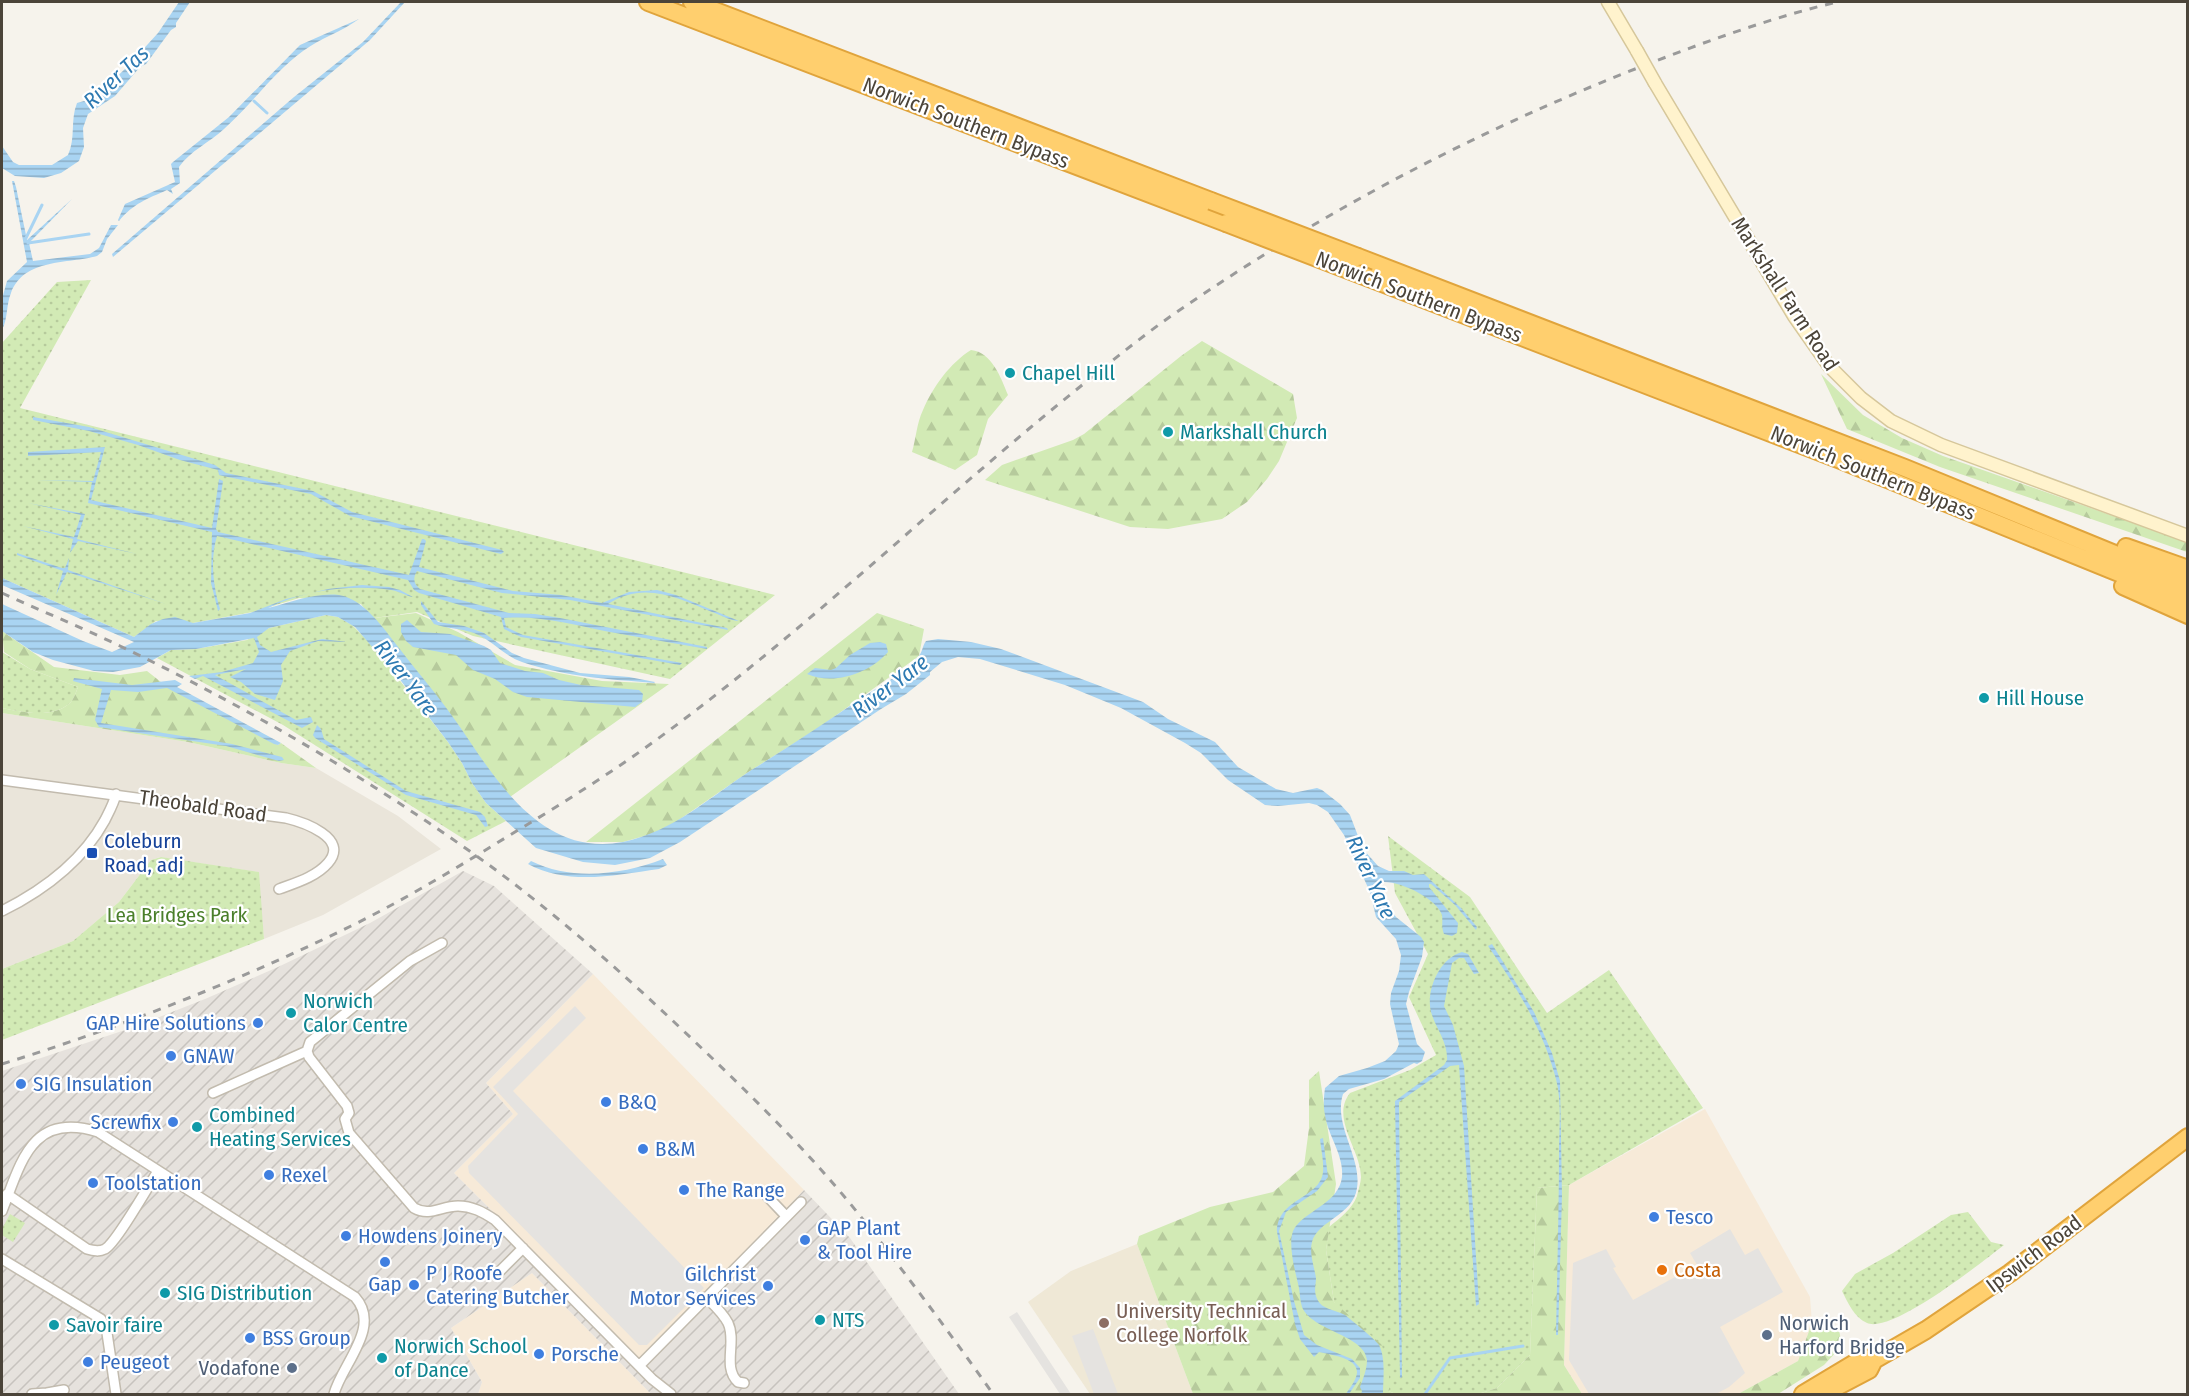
<svg xmlns="http://www.w3.org/2000/svg" width="2189" height="1396" font-family="'Fira Sans Condensed',sans-serif">
  <defs>
    <pattern id="industrial-furrows" width="10" height="10" patternUnits="userSpaceOnUse" patternTransform="scale(1.5)"><rect width="10" height="10" fill="#e6e2dd"/><path d="M-1 1l2-2M0 10L10 0M9 11l2-2" fill="none" stroke="#c7c3be"/></pattern>
    <pattern id="grass-dots" width="8" height="8" patternUnits="userSpaceOnUse" patternTransform="scale(1.5)"><rect width="8" height="8" fill="#d2eab5"/><path d="M2 2h.1M6 6h.1" fill="none" stroke="#b6ca9c" stroke-width="1.8" stroke-linecap="round"/></pattern>
    <pattern id="forest-firs" width="22" height="20" patternUnits="userSpaceOnUse" patternTransform="scale(1.5)"><rect width="22" height="20" fill="#d2eab5"/><path d="M5 1l3.5 6h-7zM16 11l3.5 6h-7z" fill="#b6ca9c"/></pattern>
    <pattern id="water-rules" width="6" height="5" patternUnits="userSpaceOnUse" patternTransform="scale(1.5)"><rect width="6" height="5" fill="#a9d4f2"/><path d="M0 2.5h6" fill="none" stroke="#8caec5"/></pattern>
  </defs>
  <rect width="100%" height="100%" fill="#f6f3ec"/>
  <path fill="#eae5da" d="M2 713 188 742 281 763 316 768 398 816 441 849 323 915 264 939 258 872 160 857 151 860 119 902 73 941 2 969Z"/>
  <path fill="#f7ead8" d="M593 974 804 1190 640 1359 454 1173 513 1114 486 1083Z
    M1705 1109 1810 1297 1812 1323 1798 1361 1738 1394H1582L1564 1365 1569 1185Z
    M532 1273 649 1392 651 1394H478L482 1382 451 1328Z"/>
  <path fill="url(#industrial-furrows)" d="M463 871 494 886 593 974 486 1083 513 1114 454 1173 640 1359 804 1190 850 1238 959 1394H651L532 1273 451 1328 482 1382 478 1394H2V1071L134 1027 205 999 278 967 370 923Z"/>
  <path fill="#efe8d6" d="M1137 1244 1193 1394H1090L1028 1302 1071 1271Z"/>
  <path fill="url(#grass-dots)" d="M91 280 20 408 775 595 670 679 473 636 417 612 374 618 367 612 361 604 299 598 253 612 193 623 156 621 134 637 2 578V343L57 282Z
    M326 615 338 617 352 625 372 645 448 742 462 763 472 783 486 803 506 821 467 841 283 725 157 658 171 650 196 649 247 640 269 628Z
    M2 652 30 669 78 687C76 692 74 699 70 703 53 719 21 712 2 708Z
    M1388 836 1470 897 1547 1013 1609 970 1703 1108 1569 1185 1537 1188 1530 1355 1497 1388 1478 1394H1395L1389 1391 1334 1302 1326 1250 1329 1227C1340 1218 1352 1209 1357 1196 1358 1191 1361 1182 1361 1177 1361 1150 1330 1118 1350 1093L1410 1070 1436 1055 1409 997 1428 954 1395 893Z
    M161 857 259 872 264 939 2 1040V969L73 941 119 902 151 860Z
    M1968 1212 1991 1242 2004 1245C1982 1262 1892 1334 1867 1323 1854 1317 1848 1303 1842 1291L1855 1274 1893 1253 1951 1215Z
    M10 1214 25 1223 13 1242 2 1235V1229Z"/>
  <path fill="url(#forest-firs)" d="M1202 341 1293 394 1297 418 1279 461 1267 479 1247 502 1222 519 1168 529 1130 527 985 480 1002 465 1073 440 1084 434 1181 356Z
    M971 350C992 352 1001 378 1008 395L988 419 977 455 955 470 912 452C916 438 917 422 923 410 933 387 950 363 971 350Z
    M1821 374 1863 415 1902 438 1943 456 2187 542V552L1940 467 1847 429Z
    M416 613 458 632 515 665 602 681 669 684 510 797 477 755 459 726 374 618Z
    M877 613 924 629 919 656 817 729 747 773 673 824 655 833 623 842H586Z
    M2 631 54 667 120 675 147 671 166 686 278 745 281 743 316 768 281 763 188 742 2 713V708C22 712 53 719 70 703 74 699 76 692 78 687L30 669 4 652Z
    M1319 1071 1336 1184 1326 1250 1334 1302 1382 1345 1389 1375V1391L1395 1394H1193L1137 1244 1139 1236 1210 1207 1273 1192 1304 1166 1309 1128V1080Z
    M1569 1185 1564 1365 1582 1394H1478L1497 1388 1530 1355 1537 1188Z
    M1821 1319 1827 1320 1839 1330 1841 1340 1839 1349 1824 1365 1778 1394H1738L1798 1361 1812 1323Z"/>
  <path fill="#e5e3e0" d="M575 1006 586 1018 513 1091 704 1288 647 1345H639L469 1173 468 1166 518 1114 493 1087Z
    M1730 1229 1745 1255 1758 1248 1783 1292 1720 1327 1745 1373 1729 1387 1716 1394H1589L1569 1360 1573 1263 1606 1249 1616 1267 1613 1268 1633 1300 1697 1265 1690 1253Z
    M1017 1312 1071 1394H1060L1009 1317Z
    M1093 1329 1118 1394H1094L1072 1336Z"/>
  <path fill="url(#water-rules)" d="M179 2H190L176 23V27L171 30 146 64 140 67 115 96 88 114 83 128 84 147 79 161 61 173 44 178 15 176 2 168V146L13 162 19 165H52L68 155C76 138 70 120 77 103L91 99 100 93 127 67 158 33Z
    M401 2H405L370 40 113 257 112 254 294 97 363 42Z
    M359 19C341 32 321 38 303 51 273 73 252 104 224 129 210 142 190 151 179 167L180 183 171 189 173 194 167 190C147 199 134 203 119 221L118 220 125 204 175 182 171 164 173 162 229 117 300 45Z
    M12 181H14L16 187 27 240 72 199 29 243 33 261 90 254 99 248 111 225H118L107 239 102 252 97 256C68 264 24 258 11 293 6 305 8 319 2 330V299L7 281 27 262Z
    M33 417 89 427 215 465 226 473 313 491 352 512 502 550 504 552 501 554 350 516 311 494 223 476 219 475 218 470 180 460 138 445 89 431 33 420Z
    M105 447 91 500 212 528 219 479 223 481 216 529 218 532 409 575 422 539H424L426 541 419 567 513 591 561 595 602 603 629 592 657 590 676 595 739 621C731 621 721 615 712 612 677 597 643 581 608 604L727 628 728 630 570 600 502 593 417 571C413 578 413 583 420 589L509 613 535 614 560 618 707 647V649C674 643 642 638 610 632 575 625 540 615 504 618L506 627 523 635 682 663 680 665 521 637 504 629 501 617 419 593 414 590 408 580 217 536C210 559 213 586 220 609L218 611 211 583 212 532 88 503 92 482 36 480 93 481 101 452 28 456V452Z
    M28 503 85 514 77 539 137 554 78 541 70 553 73 539 23 526 74 537 81 515Z
    M17 553 62 568H65L69 558 68 570 166 604 67 572 56 595 63 571 17 555Z
    M2 578 134 637 151 624 163 619 175 617 193 623 250 613 286 599 328 589 362 585 389 587 400 590 413 597C406 596 399 591 391 590 353 584 303 590 268 608 289 603 316 592 339 595 364 599 384 629 399 648 419 674 441 699 460 727 498 783 543 857 623 842 673 832 711 796 753 769 790 746 827 722 863 697 882 685 902 674 918 657 923 652 922 646 926 641L938 639 971 642 1001 649 1143 702 1168 719 1215 742 1238 767 1276 789 1293 793 1317 788 1322 790 1340 804 1350 815 1363 849 1378 866 1389 871H1404L1413 875 1424 874 1461 908 1477 927 1476 930 1455 905 1431 884H1429V887L1458 923 1457 933 1452 936 1444 934C1441 927 1443 922 1442 915 1437 898 1394 877 1377 883L1389 907 1396 917 1421 937 1424 942 1422 957 1409 992 1406 1004 1417 1044 1425 1052 1422 1061 1417 1064 1414 1063 1384 1079 1349 1089 1343 1094C1333 1125 1362 1157 1357 1188 1353 1216 1318 1220 1312 1242 1309 1253 1314 1266 1316 1278 1316 1283 1314 1290 1316 1296 1320 1310 1334 1309 1345 1315 1349 1318 1377 1341 1379 1345 1386 1358 1383 1380 1383 1394H1361L1362 1391 1360 1387C1363 1379 1367 1369 1367 1360 1365 1335 1312 1331 1302 1307 1300 1301 1300 1294 1299 1288 1296 1273 1285 1239 1296 1226 1310 1209 1339 1202 1342 1177 1344 1155 1328 1136 1325 1115 1323 1106 1324 1096 1325 1088L1339 1076 1367 1068 1385 1061 1396 1051 1399 1044 1390 1004 1391 993 1399 971 1401 955 1396 939 1376 917 1370 892 1344 835 1328 812 1317 805 1309 803 1278 806 1265 805 1228 780 1201 753 1185 743 1121 708 1065 685 980 659 958 657 942 662 930 672V675L906 694 881 709 680 842 650 858 615 865 583 862 536 848 486 803 472 783 462 763 448 742 398 677 355 627 338 617 326 615 269 628 257 637 260 645 271 652 322 639 348 642 318 641 290 651 281 665 283 681 275 700 255 694 241 682 230 677 246 669 215 675 296 720 311 717 313 722 302 728 203 676 195 679 189 676 222 672 253 663 259 652 254 638 196 649 171 650 140 667 113 672 94 671 53 660 33 652 2 631V604L83 641 112 652 134 642 2 585Z
    M421 601 438 622 464 626 484 633 512 653 524 658 580 673 629 677 655 682 654 683C608 679 567 677 522 662 504 656 492 640 474 633 461 628 447 629 434 624L421 605Z
    M407 620 421 632 450 634 484 646 491 650 500 663 525 671 543 673 559 680 581 685 639 690 643 694 642 702 635 707 527 697 513 692 495 679 473 670 456 655 413 647 406 641 401 632V624Z
    M880 642 886 644 888 652C870 673 834 686 807 674L815 668 831 670 836 668 850 655 870 643Z
    M74 678 132 685 175 680 182 684 177 687 281 743 278 745 274 744 167 688 138 692 111 690 101 723 232 744 282 757 284 760 279 761 226 746 99 727 95 720 102 689 73 681Z
    M317 725 321 729 324 739 406 791 480 812 485 817 488 826 485 827 476 815 406 795 315 738 313 735Z
    M663 859 667 865 659 869C615 875 569 886 528 864L531 861C571 881 622 875 663 859Z
    M1492 944 1534 1012 1552 1053 1560 1081 1562 1196 1558 1335H1556C1557 1274 1559 1213 1559 1152 1559 1129 1562 1102 1556 1079 1543 1029 1517 988 1488 946Z
    M1462 952 1468 954 1479 973 1474 974 1464 958H1459L1452 963 1444 1006 1453 1025 1464 1066 1479 1304 1476 1306 1459 1065 1450 1066 1399 1102 1402 1377 1400 1378 1395 1101 1444 1065 1447 1060C1448 1043 1437 1030 1432 1015 1424 993 1439 958 1462 952Z
    M1323 1138 1328 1177 1317 1191 1286 1212 1279 1231 1294 1301 1304 1335 1317 1345 1352 1359 1360 1368V1378L1349 1394H1346C1349 1389 1354 1383 1356 1377 1363 1358 1331 1355 1319 1352L1314 1357 1300 1339 1295 1324 1277 1232C1277 1198 1320 1199 1323 1172 1324 1162 1321 1149 1320 1139Z"/>
  <g fill="none" stroke-linecap="round" stroke-linejoin="round">
    <path stroke="#a9d4f2" stroke-width="3" d="M254 101 267 113
      M26 238 42 205
      M28 243 89 234
      M1425 1394 1450 1358 1523 1346"/>
    <defs>
      <path id="street" d="M2 780 286 818C303 822 350 838 328 863 316 877 295 883 279 889
        M2 911C44 890 82 862 105 820 109 812 114 803 116 794
        M442 943 410 961 310 1042 307 1051 309 1057 347 1106 349 1113 345 1119 349 1133 414 1208C430 1217 441 1206 458 1206 472 1206 483 1212 495 1220L652 1379 671 1394
        M213 1093 307 1051
        M7 1194 87 1249C94 1251 99 1252 105 1249 116 1243 149 1185 158 1171
        M766 1195 786 1216
        M2 1211C21 1163 31 1111 98 1132L355 1297C382 1327 342 1364 334 1394
        M2 1259 101 1319 107 1333 116 1394
        M499 1272 523 1248
        M706 1297C714 1305 723 1313 728 1323 737 1342 722 1367 738 1382L744 1383
        M639 1366 801 1202
        M47 1393 64 1390
        M32 1394 47 1393V1394"/>
      <path id="secondary" d="M1608 2 1637 51
        M1655 83 1794 316 1829 366 1861 398 1891 421 1941 445 2188 536"/>
      <path id="highway" d="M648 2 1226 223
        M692 2 1211 201
        M1358 257 1905 468 2188 584
        M1369 278 1838 459 2188 601
        M2126 547 2188 569
        M2123 586 2188 615
        M1803 1394 1863 1358 1874 1360
        M1823 1394 1869 1370 1874 1360 1926 1330 2010 1273 2188 1137"/>
    </defs>
    <use href="#street" stroke="#c2bbae" stroke-width="12"/>
    <use href="#secondary" stroke="#d6c79b" stroke-width="15"/>
    <use href="#highway" stroke="#e0a43c" stroke-width="20"/>
    <use href="#street" stroke="#fff" stroke-width="9"/>
    <use href="#secondary" stroke="#fff3cd" stroke-width="12"/>
    <use href="#highway" stroke="#ffcf6e" stroke-width="16"/>
    <path stroke="#9a9a9a" stroke-width="3" stroke-dasharray="8 8" stroke-linecap="butt" d="M2 593C41 611 81 627 120 646 249 708 373 781 489 865 560 917 627 977 691 1038 752 1096 813 1156 865 1222 909 1278 952 1336 993 1394
      M2 1064C121 1027 239 981 351 926 406 899 458 867 510 835 550 811 590 786 628 760 787 649 925 512 1076 390 1112 361 1148 331 1187 305 1332 206 1489 125 1653 62 1713 39 1774 17 1837 2"/>
    <defs>
      <path id="secondary-bridge" d="M1637 51 1655 83"/>
      <path id="highway-bridge" d="M1211 201 1358 257
        M1226 223 1369 278"/>
    </defs>
    <use href="#secondary-bridge" stroke="#d6c79b" stroke-width="15" stroke-linecap="butt"/>
    <use href="#highway-bridge" stroke="#e0a43c" stroke-width="20" stroke-linecap="butt"/>
    <use href="#secondary-bridge" stroke="#fff3cd" stroke-width="12"/>
    <use href="#highway-bridge" stroke="#ffcf6e" stroke-width="16"/>
  </g>
  <g fill="#0f9aa8" stroke="#fff" stroke-width="2">
    <circle cx="1010" cy="373" r="6"/>
    <circle cx="1168" cy="432" r="6"/>
    <circle cx="1984" cy="698" r="6"/>
    <circle cx="291" cy="1013" r="6"/>
    <circle cx="197" cy="1127" r="6"/>
    <circle cx="165" cy="1293" r="6"/>
    <circle cx="820" cy="1320" r="6"/>
    <circle cx="54" cy="1325" r="6"/>
    <circle cx="382" cy="1358" r="6"/>
  </g>
  <rect fill="#1a4fb4" stroke="#fff" stroke-width="2" x="86" y="847" width="12" height="12" rx="3"/>
  <g fill="#3f7fe0" stroke="#fff" stroke-width="2">
    <circle cx="258" cy="1023" r="6"/>
    <circle cx="171" cy="1056" r="6"/>
    <circle cx="21" cy="1084" r="6"/>
    <circle cx="606" cy="1102" r="6"/>
    <circle cx="173" cy="1122" r="6"/>
    <circle cx="643" cy="1149" r="6"/>
    <circle cx="269" cy="1175" r="6"/>
    <circle cx="93" cy="1183" r="6"/>
    <circle cx="684" cy="1190" r="6"/>
    <circle cx="1654" cy="1217" r="6"/>
    <circle cx="346" cy="1236" r="6"/>
    <circle cx="805" cy="1240" r="6"/>
    <circle cx="385" cy="1262" r="6"/>
    <circle cx="414" cy="1285" r="6"/>
    <circle cx="768" cy="1286" r="6"/>
    <circle cx="250" cy="1338" r="6"/>
    <circle cx="539" cy="1354" r="6"/>
    <circle cx="88" cy="1362" r="6"/>
  </g>
  <circle fill="#e8710a" stroke="#fff" stroke-width="2" cx="1662" cy="1270" r="6"/>
  <circle fill="#8d6e63" stroke="#fff" stroke-width="2" cx="1104" cy="1323" r="6"/>
  <g fill="#5c6f8a" stroke="#fff" stroke-width="2">
    <circle cx="1767" cy="1335" r="6"/>
    <circle cx="292" cy="1368" r="6"/>
  </g>
  <g text-anchor="middle" dominant-baseline="central" stroke-width="4.5" stroke-linejoin="round" paint-order="stroke">
    <g font-size="21" fill="#4b4439" stroke="#fff">
      <text transform="translate(966 123) rotate(21)">Norwich Southern Bypass</text>
      <text transform="translate(1785 294) rotate(57)">Markshall Farm Road</text>
      <text transform="translate(1419 297) rotate(21)">Norwich Southern Bypass</text>
      <text transform="translate(1873 473) rotate(22)">Norwich Southern Bypass</text>
      <text transform="translate(203 806) rotate(8)">Theobald Road</text>
      <text transform="translate(2034 1254) rotate(-37)">Ipswich Road</text>
    </g>
    <g font-size="21" fill="#0d838f" stroke="#fff" text-anchor="start">
      <text x="1022" y="373">Chapel Hill</text>
      <text x="1180" y="432">Markshall Church</text>
      <text x="1996" y="698">Hill House</text>
      <text x="303" y="1001">Norwich<tspan x="303" dy="24">Calor Centre</tspan></text>
      <text x="209" y="1115">Combined<tspan x="209" dy="24">Heating Services</tspan></text>
      <text x="177" y="1293">SIG Distribution</text>
      <text x="832" y="1320">NTS</text>
      <text x="66" y="1325">Savoir faire</text>
      <text x="394" y="1346">Norwich School<tspan x="394" dy="24">of Dance</tspan></text>
    </g>
    <g font-size="21" fill="#164399" stroke="#fff" text-anchor="start">
      <text x="104" y="841">Coleburn<tspan x="104" dy="24">Road, adj</tspan></text>
    </g>
    <g font-size="21" fill="#4a7f2a" stroke="#fff">
      <text x="177" y="915">Lea Bridges Park</text>
    </g>
    <g font-size="21" fill="#366cbe" stroke="#fff" text-anchor="start">
      <text x="246" y="1023" text-anchor="end">GAP Hire Solutions</text>
      <text x="183" y="1056">GNAW</text>
      <text x="33" y="1084">SIG Insulation</text>
      <text x="618" y="1102">B&amp;Q</text>
      <text x="161" y="1122" text-anchor="end">Screwfix</text>
      <text x="655" y="1149">B&amp;M</text>
      <text x="281" y="1175">Rexel</text>
      <text x="105" y="1183">Toolstation</text>
      <text x="696" y="1190">The Range</text>
      <text x="1666" y="1217">Tesco</text>
      <text x="817" y="1228">GAP Plant<tspan x="817" dy="24">&amp; Tool Hire</tspan></text>
      <text x="358" y="1236">Howdens Joinery</text>
      <text x="426" y="1273">P J Roofe<tspan x="426" dy="24">Catering Butcher</tspan></text>
      <text x="756" y="1274" text-anchor="end">Gilchrist<tspan x="756" dy="24">Motor Services</tspan></text>
      <text x="385" y="1284" text-anchor="middle">Gap</text>
      <text x="262" y="1338">BSS Group</text>
      <text x="551" y="1354">Porsche</text>
      <text x="100" y="1362">Peugeot</text>
    </g>
    <g font-size="21" fill="#c56008" stroke="#fff" text-anchor="start">
      <text x="1674" y="1270">Costa</text>
    </g>
    <g font-size="21" fill="#785e54" stroke="#fff" text-anchor="start">
      <text x="1116" y="1311">University Technical<tspan x="1116" dy="24">College Norfolk</tspan></text>
    </g>
    <g font-size="21" fill="#4e5e75" stroke="#fff" text-anchor="start">
      <text x="1779" y="1323">Norwich<tspan x="1779" dy="24">Harford Bridge</tspan></text>
      <text x="280" y="1368" text-anchor="end">Vodafone</text>
    </g>
    <g font-size="22" font-style="italic" fill="#2e7ab2" stroke="#fff">
      <text transform="translate(116 77) rotate(-43)">River Tas</text>
      <text transform="translate(406 678) rotate(53)">River Yare</text>
      <text transform="translate(890 686) rotate(-37)">River Yare</text>
      <text transform="translate(1371 877) rotate(65)">River Yare</text>
    </g>
  </g>
  <rect width="2189" height="1396" fill="none" stroke="#4b4439" stroke-width="6"/>
</svg>
